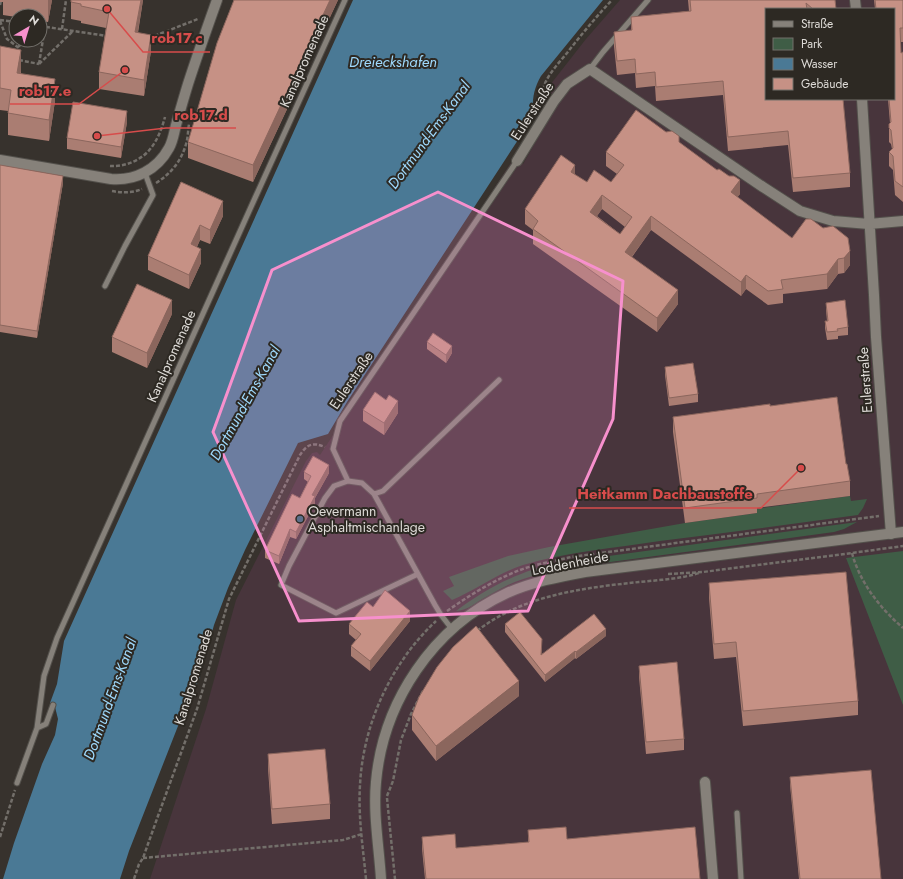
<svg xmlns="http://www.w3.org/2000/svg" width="903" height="879" font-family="Jost,sans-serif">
  <rect width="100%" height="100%" fill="#37322d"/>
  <path fill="#48353c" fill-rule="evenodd" d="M620 0H903V879H150L206 709 236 600 306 461 312 453 317 452 320 455 514 158 523 164 559 101 551 93 550 85 586 39ZM766 9H894V99H766Z"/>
  <path fill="#3f5d46" d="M850 496 851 501 867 499 863 508 858 515C792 524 726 533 660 541 614 548 567 552 523 565 498 573 476 590 452 600L443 591 454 586 449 577 508 556 549 547 685 523 757 513V509L762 508Z
    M857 522 844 529 834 532 573 567C550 571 528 576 508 585 500 589 493 593 486 597 476 602 467 611 456 611 476 596 497 583 521 574 537 567 555 564 572 561Z
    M903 551V705L846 558Z"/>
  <path fill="#4a7995" d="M353 0H603L541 76C533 90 532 101 533 117L347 402 328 434 298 443 245 550 228 588 214 625 199 680 189 698 129 851 120 879H3L14 843 42 764 55 735 58 719 55 707 50 703 57 684 64 641Z"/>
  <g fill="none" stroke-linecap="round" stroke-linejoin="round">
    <defs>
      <path id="service" d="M590 69 603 52 648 0
        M105 286 125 246 153 195 145 173
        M348 481 333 449 340 421 517 161
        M374 494 383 491 499 380
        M418 574 336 613 281 585 289 566 325 498 334 486 348 481 362 483 374 494 435 605 441 615 452 629
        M53 705 46 724 37 728 44 676 57 638 255 198 345 0
        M17 783 37 728
        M737 813 741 879"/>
      <path id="minor" d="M855 0 856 9
        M862 99 874 295 876 337 891 534
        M0 160 111 179C135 181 157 170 169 148 173 141 174 133 176 125 180 111 184 97 188 84 197 56 207 28 217 0
        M517 161 554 101 567 84 590 69 763 187 800 211 833 221 869 224 903 221
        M705 782 713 879"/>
      <path id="tertiary" d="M381 879C379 847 373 814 376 782 383 702 433 627 507 593 532 582 558 577 585 572L903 532"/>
    </defs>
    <use href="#service" stroke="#53504b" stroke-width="7"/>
    <use href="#minor" stroke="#53504b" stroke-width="12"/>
    <use href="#tertiary" stroke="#53504b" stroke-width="12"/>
    <path stroke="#736f6a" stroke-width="2.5" stroke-dasharray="4 2" stroke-linecap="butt" d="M0 5 1 0
      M0 20 16 22
      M0 21 7 39 19 48V53
      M40 26 107 36
      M62 29 66 0
      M149 38 198 19
      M19 47 21 40
      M19 60 39 64
      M39 64 73 31
      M39 64 45 27
      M546 95 543 89C547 75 558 64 567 53 581 35 596 17 612 0
      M110 166C125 167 142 160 151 148 158 139 162 128 165 117
      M156 183C172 173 183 159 187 140 188 135 188 130 189 124
      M112 191C122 193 133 193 142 189
      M852 553C860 583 880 608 903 628
      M668 574 703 572 852 553 903 546
      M447 611C470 595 494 580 520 570 536 564 555 561 571 557L879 516
      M477 631C523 595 583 588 639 582 659 580 680 579 699 573
      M387 796 393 781 401 740 411 714 424 689
      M387 798 395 879
      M0 837 15 790
      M143 858 343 840 362 834
      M134 879 139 864 143 858 158 816 197 709 229 599 300 455C307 444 313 442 325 447
      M366 879C363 848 358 816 360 785 363 724 391 663 436 621"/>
    <use href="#service" stroke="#86817a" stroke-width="5"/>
    <use href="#minor" stroke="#86817a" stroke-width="10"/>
    <use href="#tertiary" stroke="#86817a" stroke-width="10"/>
  </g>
  <path fill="#aa7d72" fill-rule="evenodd" d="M0 0H52L48 22 40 21V16H16V17L3 15V2H0Z
    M143 0 138 33 151 51 144 96 99 89V72L106 28 81 23V21L71 19V2Z
    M234 0H338L253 182 188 158V142Z
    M688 0H835L836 9H766L850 173V187L793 192 788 145 728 151 723 95 656 101 655 86 636 88 635 73 617 75 614 46V32L631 31V17L689 11Z
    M874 0H903V42H901V53L903 52V202L895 195 893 170 889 166V152L892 149 891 144 889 142V124L890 123 888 99H894V9H875Z
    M0 46 21 71V74L55 101 49 141 8 135V111L0 110Z
    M127 122 121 158 67 149V138Z
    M679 142 740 194 737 197 792 238 811 219 850 265 844 273 838 274 827 289 783 294V303L768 305 746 289 741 296 651 230 632 257 678 304 657 332 533 244V230L525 224V209L575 175 587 182H611L617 174 606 166V152ZM602 209 625 227 620 234 597 216Z
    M0 165 63 183 37 338 0 332Z
    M181 182 223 216 210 244 200 240 197 247 201 263 189 289 148 270V256Z
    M826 303 848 327V335L838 336V339L827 340 825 328V321H827L826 310Z
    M172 314 147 368 112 352V337Z
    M427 342 452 353 446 363 427 349Z
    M665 367 698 394V402L669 406 665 375Z
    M770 406 846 464 850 481V496L757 508V513L685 523 673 432V417Z
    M363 410 398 413 384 435 363 421Z
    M304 472 329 473 315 498V503L296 539 290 537 279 564 265 558V550L300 498 308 482 304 479Z
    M709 583 858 701V715L743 726 736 657 714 659 709 598Z
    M373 607 410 621 370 671 351 656V646L356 640 349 634V624Z
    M505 624 542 646 541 654 606 636 576 659 575 658 545 682 505 632Z
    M639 666 684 739V750L646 754 639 677Z
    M519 696 436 761 412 730V715Z
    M268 754 330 804V819L272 824 268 769Z
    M790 777 881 879H799L790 785Z
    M528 830 567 839 700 879H425L422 849V837L456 848 528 842Z"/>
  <path fill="#8b665d" d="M48 0H52L48 22Z
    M141 0H143L135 49V32Z
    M330 0H338L253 182V165Z
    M151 35V51L144 96V80Z
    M21 50V71L17 95V73Z
    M55 79V101L49 141V120Z
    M127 111V122L121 158V147Z
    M575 165V179L571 172Z
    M63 176V183L37 338V331Z
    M740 180V194L731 206V192Z
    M602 195V209L590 226V212Z
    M223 201V216L210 244V230Z
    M651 216V230L625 266V252Z
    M200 225V240L191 259V244Z
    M201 249V263L189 289V275Z
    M850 251V265L844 273V258Z
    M838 259V274L827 289V274Z
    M746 275V289L741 296V282Z
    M678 290V304L657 332V318Z
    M172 300V314L147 368V353Z
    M452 346V353L446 363V355Z
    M398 401V413L384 435V423Z
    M329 465V473L315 498V503L296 539V532L312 495Z
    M290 529V537L279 564V556Z
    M410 611V621L370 671V661Z
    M606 629V636L576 659V652Z
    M542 639V646L541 662V655Z
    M575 651V658L545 682V675Z
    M519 681V696L436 761V746Z"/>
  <path fill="#c69185" stroke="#8b665d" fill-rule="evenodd" d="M71 0H141L135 32 151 35 144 80 99 72 109 12 81 6V4L71 2Z
    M234 0H330L253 165 188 142 217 43Z
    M690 0H835L836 9H813L806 3 807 9H766V99H843L850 173 793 178 788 131 728 137 723 81 656 87 655 72 636 74 635 59 617 61 614 32 632 30 631 17 691 11Z
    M875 0H903V28H900L901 53 903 52V187L895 181 893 156 889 152 893 148 891 130 889 128V124L891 122 889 99H894V9H876Z
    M0 46 21 50 17 73 55 79 49 120 8 113 11 90 0 88Z
    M73 102 127 111 121 147 67 138Z
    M636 110 666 132 672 131 679 136V142L717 170 719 169 729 176H734L740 180 731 192 792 238 806 219H811L823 228 833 226 848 238 850 251 844 258 838 259 827 274 781 280 783 289 768 291 746 275 741 282 651 216 625 252 678 290 657 318 533 229 538 221 525 209 561 155 575 165 571 172 587 182 594 170 611 182 624 165 606 152ZM602 195 632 217 620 234 590 212Z
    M0 165 63 176 37 331 0 325Z
    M181 182 223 201 210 230 200 225 191 244 201 249 189 275 148 256Z
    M137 284 172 300 147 353 112 337Z
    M845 300 848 327 837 329 838 331 827 332 825 321H828L826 303Z
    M433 333 452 346 446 355 427 342Z
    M693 363 698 394 669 398 665 367Z
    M375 392 386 400 389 395 398 401 384 423 363 410Z
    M837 397 846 464H847L850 481 757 494V498L685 508 673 417 770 404V406Z
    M313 456 329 465 312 495 315 496 296 532 290 529 279 556 265 550 292 494 300 498 311 476 304 472Z
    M846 572 858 701 743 711 736 642 714 644 709 583Z
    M385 590 410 611 370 661 351 646 361 634 349 624 367 602 373 607Z
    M520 612 542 639 541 655 594 614 606 629 576 652 575 651 545 675 505 624Z
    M476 626 519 681 436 746 412 715 419 697 437 667 453 647 464 637Z
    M677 662 684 739 646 742 639 666Z
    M325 749 330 804 272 809 268 754Z
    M871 770 881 879H800L790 777Z
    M566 827 567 839 695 827 700 879H426L422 837 455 834 456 848 529 842 528 830Z"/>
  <path fill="#f790cd" fill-opacity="0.2" stroke="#f790cd" stroke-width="3" stroke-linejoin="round" d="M438 192 623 281 613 419 528 611 299 621 213 432 272 270Z"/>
  <circle fill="#5c6f8a" stroke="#2d2923" stroke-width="1.5" cx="300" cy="519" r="4"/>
  <g text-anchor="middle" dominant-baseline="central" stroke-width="4" stroke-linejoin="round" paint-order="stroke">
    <g font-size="14" fill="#dddad6" stroke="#2d2923">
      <text transform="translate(304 61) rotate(-66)">Kanalpromenade</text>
      <text transform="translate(532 111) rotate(-57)">Eulerstraße</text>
      <text transform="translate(171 356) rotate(-66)">Kanalpromenade</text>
      <text transform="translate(351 380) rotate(-56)">Eulerstraße</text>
      <text transform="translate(865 380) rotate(-94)">Eulerstraße</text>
      <text transform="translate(570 563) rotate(-11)">Loddenheide</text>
      <text transform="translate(193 677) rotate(-73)">Kanalpromenade</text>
    </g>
    <g font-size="14" fill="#dddad6" stroke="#2d2923" text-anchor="start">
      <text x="308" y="511">Oevermann<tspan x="308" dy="16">Asphaltmischanlage</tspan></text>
    </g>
    <g font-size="15" font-style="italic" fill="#9ed8fb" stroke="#2d2923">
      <text x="393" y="62">Dreieckshafen</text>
      <text transform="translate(429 135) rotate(-54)">Dortmund-Ems-Kanal</text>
      <text transform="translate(245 403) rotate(-61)">Dortmund-Ems-Kanal</text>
      <text transform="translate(110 699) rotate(-70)">Dortmund-Ems-Kanal</text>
    </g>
  </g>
  <path fill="none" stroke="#d74c4b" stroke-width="1.5" d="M107 9L143 52H210M125 70L79 104H10M97 136L166 128H236M801 468L761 508H569"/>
  <g fill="#d74c4b" stroke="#2d2923" stroke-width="1.5">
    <circle cx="107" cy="9" r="4"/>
    <circle cx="125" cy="70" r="4"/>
    <circle cx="97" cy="136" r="4"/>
    <circle cx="801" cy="468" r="4"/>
  </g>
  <g font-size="15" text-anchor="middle" font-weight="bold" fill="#d74c4b" stroke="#2d2923" stroke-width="4" stroke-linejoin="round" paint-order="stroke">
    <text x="177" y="43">rob17.c</text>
    <text x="45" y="96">rob17.e</text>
    <text x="201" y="120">rob17.d</text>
    <text x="665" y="499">Heitkamm Dachbaustoffe</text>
  </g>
  <rect x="765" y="8" width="130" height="92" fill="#2d2923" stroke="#73706b"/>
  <rect x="773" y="21" width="20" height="6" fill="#86817a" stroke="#73706b"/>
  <text x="801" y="28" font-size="12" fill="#dddad6">Straße</text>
  <rect x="773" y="38" width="20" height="12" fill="#3f5d46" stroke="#73706b"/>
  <text x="801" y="48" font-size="12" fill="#dddad6">Park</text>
  <rect x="773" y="58" width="20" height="12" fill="#4a7995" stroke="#73706b"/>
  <text x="801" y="68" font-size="12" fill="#dddad6">Wasser</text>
  <rect x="773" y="78" width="20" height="12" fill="#c69185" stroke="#73706b"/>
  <text x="801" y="88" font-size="12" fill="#dddad6">Gebäude</text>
  <g transform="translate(28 28) rotate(38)"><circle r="19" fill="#2d2923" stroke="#73706b"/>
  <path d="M0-3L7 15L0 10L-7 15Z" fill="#f790cd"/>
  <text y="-6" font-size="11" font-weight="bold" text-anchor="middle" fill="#dddad6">N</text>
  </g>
</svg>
